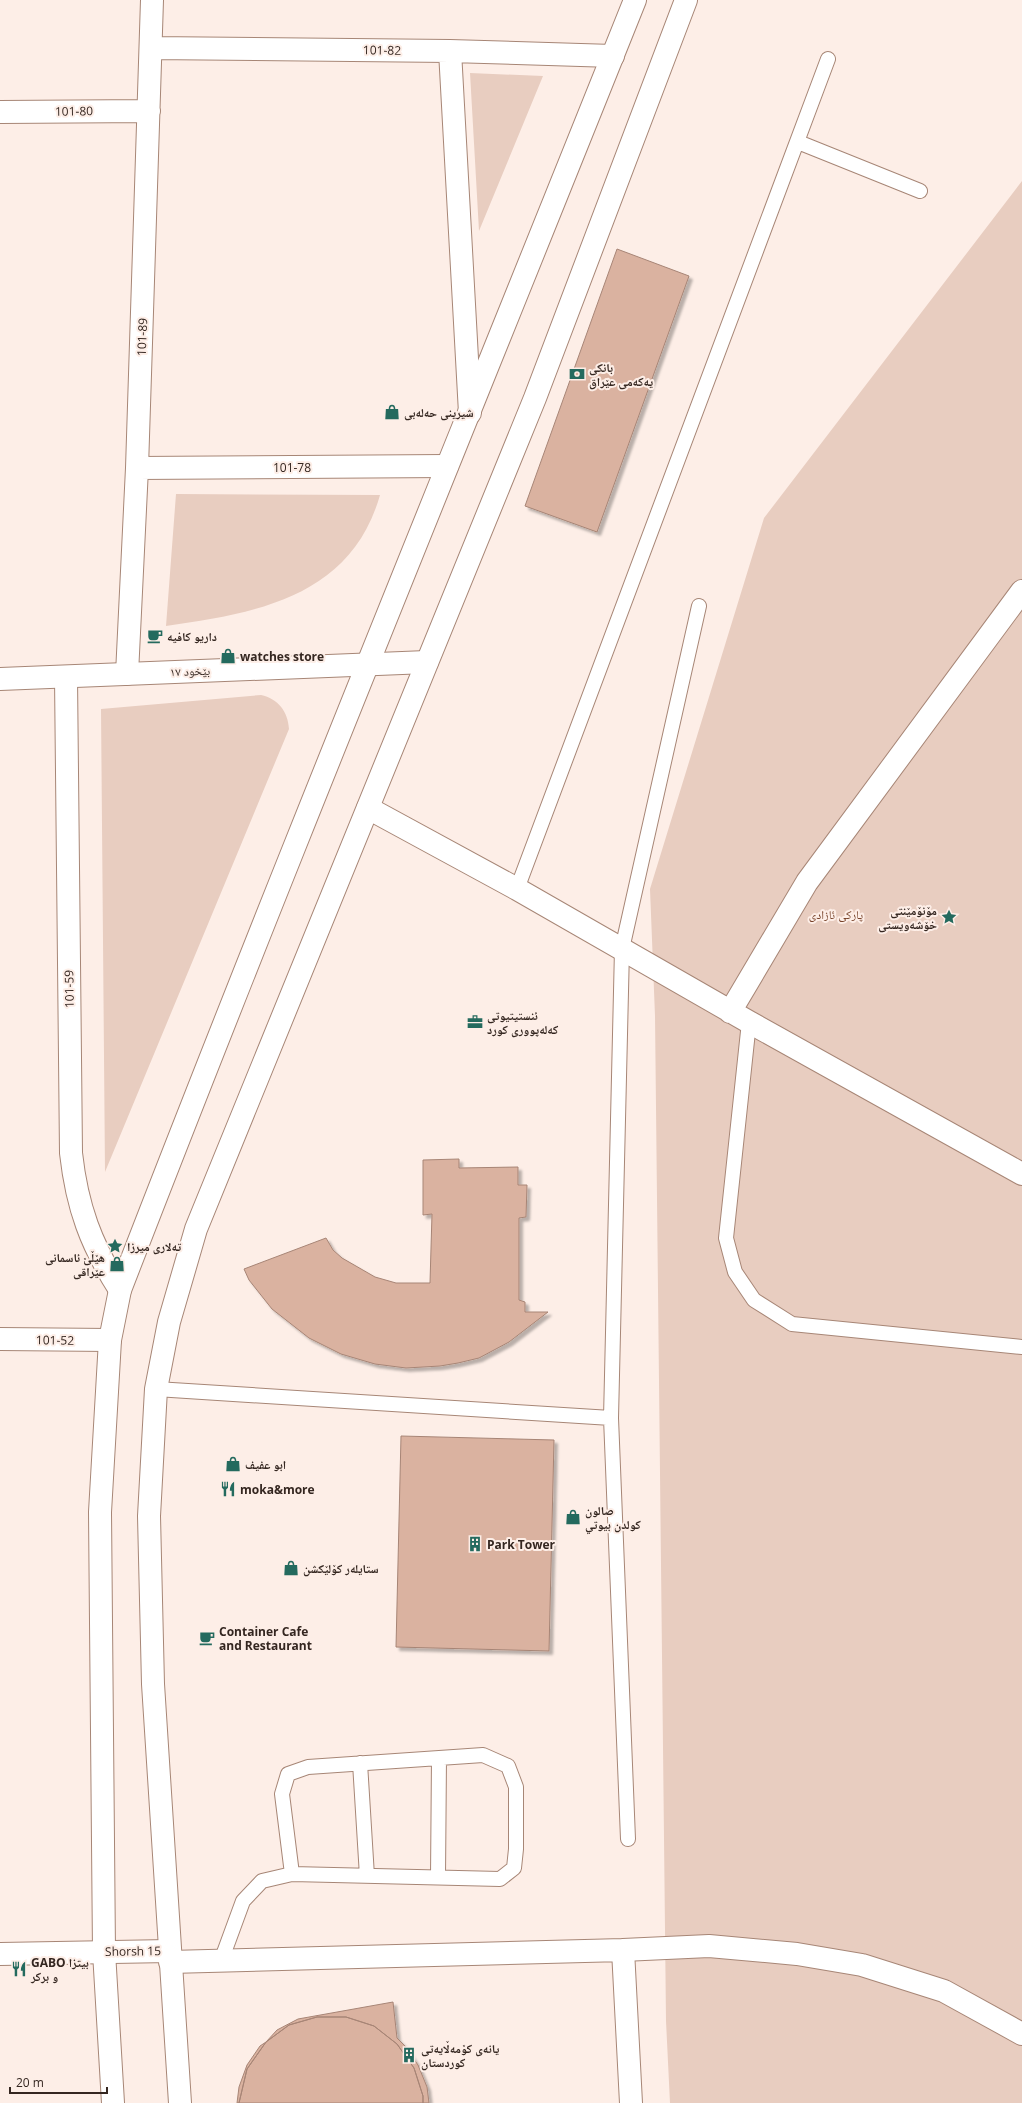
<svg xmlns="http://www.w3.org/2000/svg" width="1022" height="2103" font-family="'Open Sans','Noto Naskh Arabic',sans-serif">
  <defs>
    <filter id="shadow"><feDropShadow dx="3.5" dy="3.5" stdDeviation="1" flood-color="#0004"/></filter>
  </defs>
  <rect width="100%" height="100%" fill="#fdeee7"/>
  <path fill="#e8cdc0" d="M470 73 543 76 479 231Z
    M1022 181V2103H670L666 2021 655 1016 650 889 764 518Z
    M176 494 380 495C351 597 257 613 166 626Z
    M261 695C278 699 288 711 289 729L105 1172 101 709Z"/>
  <path fill="#dab2a0" stroke="#a78576" filter="url(#shadow)" d="M617 249 689 276 597 532 525 506Z
    M459 1159V1168L518 1167V1185H527L526 1217 519 1218V1300L525 1302V1312H548L509 1342 479 1358 458 1363 440 1366 406 1368 375 1364 341 1354 309 1338 272 1309 249 1280 244 1269 326 1238 333 1250 342 1258 375 1277 396 1283H430L432 1214 423 1215V1160Z
    M401 1436 554 1440 549 1651 396 1647Z
    M393 2002 397 2038 405 2046 418 2065 427 2087 429 2103H423V2096L414 2068 397 2044 374 2026 346 2017H317L289 2025 266 2042 277 2030 298 2019Z
    M317 2017H346L374 2026 397 2044 414 2068 423 2096V2103H239L247 2069 266 2042 289 2025Z
    M266 2042 247 2069 239 2103H237L239 2087 247 2065 260 2046Z"/>
  <g fill="none" stroke-linecap="round" stroke-linejoin="round">
    <defs>
      <path id="service" d="M798 142 920 191
        M517 889 828 59
        M749 1022 726 1238 735 1272 754 1300 792 1324 1022 1347
        M156 1389 611 1418
        M360 1763 367 1876
        M628 1839 611 1418 622 949 699 606
        M438 1877 439 1758
        M221 1961 243 1901 262 1881 292 1874 500 1879 514 1868 516 1849V1787L508 1766 483 1755 308 1767 288 1774 282 1794 292 1874"/>
      <path id="minor" d="M151 48 450 51 613 56
        M450 51 470 413
        M0 112 149 111
        M137 468 447 466
        M127 674 137 468 152 0
        M66 677 71 1153C77 1207 91 1245 120 1290
        M368 808 517 889 749 1022 1022 1174
        M730 1012 807 882 1022 591
        M0 1339 110 1340
        M623 1950 709 1946 797 1954 862 1965 944 1991 1022 2034
        M0 1954 169 1951
        M170 1962 623 1950 631 2103"/>
      <path id="tertiary" d="M0 679 427 662"/>
      <path id="secondary" d="M113 2103 104 1952 100 1512 110 1340 120 1290C287 858 463 430 635 0
        M180 2103 153 1684 149 1516 156 1389 169 1322 196 1229 535 398 686 0"/>
    </defs>
    <use href="#service" stroke="#a78676" stroke-width="16"/>
    <use href="#minor" stroke="#a78676" stroke-width="24"/>
    <use href="#tertiary" stroke="#a78676" stroke-width="24"/>
    <use href="#secondary" stroke="#a78676" stroke-width="24"/>
    <use href="#service" stroke="#fff" stroke-width="14"/>
    <use href="#minor" stroke="#fff" stroke-width="22"/>
    <use href="#tertiary" stroke="#fff" stroke-width="22"/>
    <use href="#secondary" stroke="#fff" stroke-width="22"/>
  </g>
  <defs>
    <symbol id="bank-bare" viewBox="-9 -9 18 18"><path d="M-6-4H6V4H-6ZM0-2.3a2.3 2.3 0 1 0 0 4.6a2.3 2.3 0 1 0 0-4.6Z" fill="#246a5e" stroke="#fdeee7" stroke-width="2.5" paint-order="stroke"/></symbol>
    <symbol id="shop-bare" viewBox="-9 -9 18 18"><path d="M-5-2.5h2.3a2.7 3.5 0 0 1 5.4 0H5L5.5 6h-11ZM-1.5-2.5h3a1.5 2.3 0 0 0-3 0Z" fill="#246a5e" stroke="#fdeee7" stroke-width="2.5" paint-order="stroke"/></symbol>
    <symbol id="cafe-bare" viewBox="-9 -9 18 18"><path d="M-5.5-4.5H6V0H3Q3 3.5 0 3.5H-2.5Q-5.5 3.5-5.5 0ZM3-3.2v2h1.7v-2ZM-6 4.5H4V6H-6Z" fill="#246a5e" stroke="#fdeee7" stroke-width="2.5" paint-order="stroke"/></symbol>
    <symbol id="sight-bare" viewBox="-9 -9 18 18"><path d="M0-6L1.8-2.2L6-1.7L2.9 1.2L3.7 5.4L0 3.3L-3.7 5.4L-2.9 1.2L-6-1.7L-1.8-2.2Z" fill="#246a5e" stroke="#fdeee7" stroke-width="2.5" paint-order="stroke"/></symbol>
    <symbol id="office-bare" viewBox="-9 -9 18 18"><path d="M-6-3h4V-5.5h4V-3h4V5H-6ZM-1-4.5V-3h2v-1.5ZM-6 0V1H6V0Z" fill="#246a5e" stroke="#fdeee7" stroke-width="2.5" paint-order="stroke"/></symbol>
    <symbol id="restaurant-bare" viewBox="-9 -9 18 18"><path d="M-5-6h1v4h1v-4h1v4h1v-4h1v5L-1.5 .5V6h-2V.5L-5-1ZM5-6V6H3V1.5H1.5Q1.5-4 5-6Z" fill="#246a5e" stroke="#fdeee7" stroke-width="2.5" paint-order="stroke"/></symbol>
    <symbol id="building-bare" viewBox="-9 -9 18 18"><path d="M-4-6H4V6H1V3H-1V6H-4ZM-2.5-4.3h1.7v1.8h-1.7ZM.8-4.3h1.7v1.8H.8ZM-2.5-1h1.7V.8h-1.7ZM.8-1h1.7V.8H.8Z" fill="#246a5e" stroke="#fdeee7" stroke-width="2.5" paint-order="stroke"/></symbol>
  </defs>
  <g fill-rule="evenodd">
    <use href="#bank-bare" x="566" y="363" width="22" height="22"/>
    <use href="#shop-bare" x="381" y="401" width="22" height="22"/>
    <use href="#cafe-bare" x="144" y="625" width="22" height="22"/>
    <use href="#shop-bare" x="217" y="645" width="22" height="22"/>
    <use href="#sight-bare" x="938" y="906" width="22" height="22"/>
    <use href="#office-bare" x="464" y="1011" width="22" height="22"/>
    <use href="#sight-bare" x="104" y="1235" width="22" height="22"/>
    <use href="#shop-bare" x="106" y="1253" width="22" height="22"/>
    <use href="#shop-bare" x="222" y="1453" width="22" height="22"/>
    <use href="#restaurant-bare" x="217" y="1478" width="22" height="22"/>
    <use href="#shop-bare" x="562" y="1506" width="22" height="22"/>
    <use href="#building-bare" x="464" y="1533" width="22" height="22"/>
    <use href="#shop-bare" x="280" y="1557" width="22" height="22"/>
    <use href="#cafe-bare" x="196" y="1627" width="22" height="22"/>
    <use href="#restaurant-bare" x="8" y="1958" width="22" height="22"/>
    <use href="#building-bare" x="398" y="2044" width="22" height="22"/>
  </g>
  <g text-anchor="middle" dominant-baseline="central" stroke-width="4" stroke-linejoin="round" paint-order="stroke">
    <g font-size="12" fill="#342620" stroke="#fdeee7">
      <text transform="translate(382 50) rotate(1)">101-82</text>
      <text transform="translate(74 111) rotate(-1)">101-80</text>
      <text transform="translate(142 337) rotate(-88)">101-89</text>
      <text x="292" y="467">101-78</text>
      <text transform="translate(190 671) rotate(-2)">بێخود ١٧</text>
      <text transform="translate(69 989) rotate(-91)">101-59</text>
      <text transform="translate(55 1340) rotate(1)">101-52</text>
      <text transform="translate(133 1951) rotate(-1)">Shorsh 15</text>
    </g>
    <g font-size="12" font-weight="bold" fill="#342620" stroke="#fdeee7" text-anchor="start">
      <text x="589" y="367">بانکی<tspan x="589" dy="14">یەکەمی عێراق</tspan></text>
      <text x="404" y="412">شیرینی حەلەبی</text>
      <text x="167" y="636">داریو کافیە</text>
      <text x="240" y="656">watches store</text>
      <text x="937" y="910" text-anchor="end">مۆنۆمێنتی<tspan x="937" dy="14">خۆشەویستی</tspan></text>
      <text x="487" y="1015">ئنستیتیوتی<tspan x="487" dy="14">کەلەپووری کورد</tspan></text>
      <text x="127" y="1246">تەلاری میرزا</text>
      <text x="105" y="1257" text-anchor="end">هێڵێ ئاسمانی<tspan x="105" dy="14">عێراقی</tspan></text>
      <text x="245" y="1464">ابو عفیف</text>
      <text x="240" y="1489">moka&amp;more</text>
      <text x="585" y="1510">صالون<tspan x="585" dy="14">كولدن بيوتي</tspan></text>
      <text x="487" y="1544">Park Tower</text>
      <text x="303" y="1568">ستایلەر کۆلێکشن</text>
      <text x="219" y="1631">Container Cafe<tspan x="219" dy="14">and Restaurant</tspan></text>
      <text x="31" y="1962">GABO بيتزا<tspan x="31" dy="14">و بركر</tspan></text>
      <text x="421" y="2048">یانەی کۆمەڵایەتی<tspan x="421" dy="14">کوردستان</tspan></text>
    </g>
    <g font-size="12" fill="#774229" stroke="#fdeee7">
      <text x="836" y="914">پارکی ئازادی</text>
    </g>
  </g>
  <path d="M10 2087v6h97v-6" fill="none" stroke="#342620" stroke-width="2"/>
  <text x="16" y="2087" font-size="12" fill="#342620" stroke="#fdeee7" stroke-width="3" paint-order="stroke">20 m</text>
</svg>
